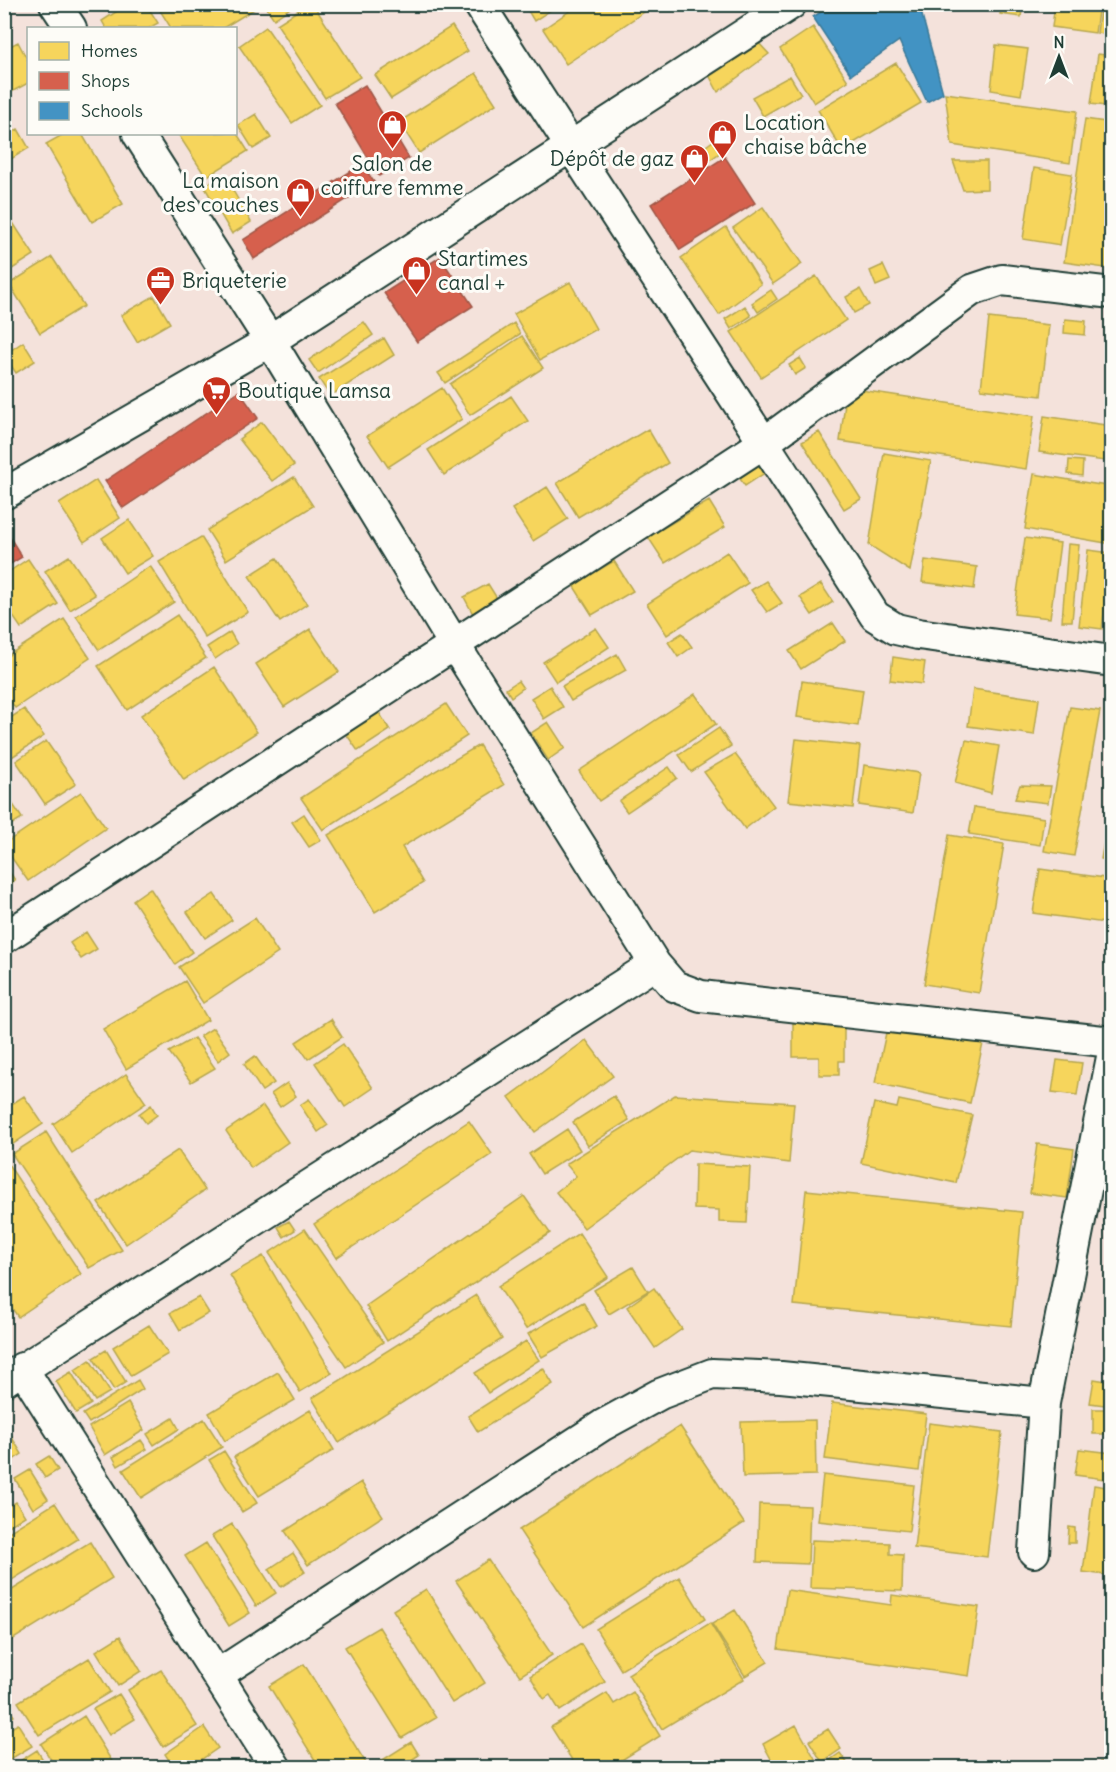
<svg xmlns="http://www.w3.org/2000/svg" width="1116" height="1772" font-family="Delius,sans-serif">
  <rect width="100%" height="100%" fill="#f4e2db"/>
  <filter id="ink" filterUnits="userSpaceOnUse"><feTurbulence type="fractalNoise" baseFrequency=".0167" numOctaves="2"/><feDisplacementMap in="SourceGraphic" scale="12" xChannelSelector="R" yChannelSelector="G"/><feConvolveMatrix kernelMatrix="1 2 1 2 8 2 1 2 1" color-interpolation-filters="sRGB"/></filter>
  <g filter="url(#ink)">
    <path fill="#f6d55c" stroke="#b6a750" stroke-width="1.5" d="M128 4H146L158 23 149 28H106L102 21Z
      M156 4H253L256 8 223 28H171Z
      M264 4H296L274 19Z
      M308 4H313L360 77 325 98 277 24Z
      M524 4H560L534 21Z
      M580 4H656L566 64 543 29Z
      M1002 4H1023L1021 17 1000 14Z
      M1055 4H1099L1095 33 1052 27Z
      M1101 4H1112V35L1097 33Z
      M452 26 468 51 391 99 375 75Z
      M266 27 320 105 292 123 239 46Z
      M813 27 848 81 814 103 780 49Z
      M757 41 769 54 718 92 709 75Z
      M18 42 28 61V83L4 96V49Z
      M996 45 1028 49 1021 95 991 90Z
      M1098 54 1112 56V107L1091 104Z
      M896 63 921 103 842 150 818 110Z
      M476 73 496 104 419 153 399 122Z
      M790 76 801 94 763 116 752 97Z
      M945 93 1077 111 1070 163 952 145Z
      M256 114 271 138 253 149 238 125Z
      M1085 119 1112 123V269L1064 262Z
      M18 129 29 148 6 162 4 136Z
      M236 132 248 151 206 177 178 134Z
      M64 134H82L123 204 92 222 46 144Z
      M717 138 725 149 703 165 695 154Z
      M953 161H987V189L963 190Z
      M1034 168 1072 174 1060 245 1023 239Z
      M224 175 251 222 232 234 204 186Z
      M763 207 802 264 773 284 733 228Z
      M4 209 34 255 6 273 4 271Z
      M726 227 761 284 719 315 681 258Z
      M52 257 84 306 40 333 9 284Z
      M883 265 890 280 876 286 870 271Z
      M816 276 846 320 761 377 731 332Z
      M570 282 596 329 540 360 514 314Z
      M860 289 869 305 854 313 846 297Z
      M771 290 777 299 758 312 752 303Z
      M154 296 170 323 137 342 121 315Z
      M745 306 751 316 731 329 725 319Z
      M989 318 1049 325 1041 396 981 389Z
      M1065 319 1086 321 1085 335 1064 333Z
      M364 322 373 335 318 373 309 360Z
      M514 323 520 334 445 383 438 373Z
      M522 336 543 368 470 415 450 384Z
      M384 338 394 355 330 396 319 379Z
      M23 342 35 361 16 373 4 355Z
      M800 358 806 368 795 375 789 365Z
      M442 388 462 419 388 467 367 436Z
      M847 388 1034 416 1026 469 840 441Z
      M511 396 528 421 444 475 428 450Z
      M1044 416 1112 426V462L1039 452Z
      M262 422 294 465 272 481 239 439Z
      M648 429 668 463 578 517 557 483Z
      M819 432 861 499 844 509 802 442Z
      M762 450 774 467 745 486 733 469Z
      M884 453 931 461 910 571 869 545Z
      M1069 460 1083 461 1082 476 1068 474Z
      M1034 474 1112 487V544L1025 529Z
      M294 477 313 506 226 560 207 530Z
      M96 480 120 518 84 542 59 504Z
      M547 487 568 519 533 541 512 509Z
      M709 501 725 527 665 563 648 537Z
      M129 520 153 556 125 573 102 538Z
      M201 537 248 612 205 638 159 562Z
      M1025 538 1060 543 1050 618 1014 614Z
      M1068 544 1079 545 1072 621H1062Z
      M1088 550 1111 553 1102 629 1079 626Z
      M727 552 748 583 667 635 647 604Z
      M69 556 95 595 70 610 45 571Z
      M277 558 307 604 280 622 249 576Z
      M28 559 58 604 21 628 4 603V575Z
      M925 560 977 567 974 589 922 582Z
      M614 561 633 591 592 615 573 585Z
      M150 566 174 602 99 650 76 616Z
      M766 581 782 603 767 612 751 590Z
      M488 584 498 600 473 614 464 597Z
      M821 584 833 602 812 615 800 597Z
      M177 615 206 658 127 710 98 666Z
      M64 619 90 658 15 708 4 692V658Z
      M4 623 12 634 4 639Z
      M833 623 845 641 801 669 789 651Z
      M596 628 609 647 556 682 543 662Z
      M310 629 339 672 284 707 256 664Z
      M230 632 237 644 215 659 207 647Z
      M682 633 692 647 678 657 668 642Z
      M617 654 626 670 571 701 562 686Z
      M893 657 925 662 922 684 890 680Z
      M214 667 257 732 184 780 141 715Z
      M518 681 523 688 511 697 506 689Z
      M802 681 863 690 858 726 797 717Z
      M550 686 563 707 544 719 531 698Z
      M973 689 1039 699 1034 735 968 726Z
      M695 694 716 724 599 801 579 771Z
      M446 704 467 736 323 830 301 798Z
      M375 706 390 730 358 751 342 728Z
      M1070 707 1100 711 1074 856 1044 851Z
      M24 709 44 736 4 762V722Z
      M548 722 565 748 548 760 531 733Z
      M719 728 731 746 691 772 679 755Z
      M796 739 860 746 853 808 788 801Z
      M966 740 999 746 991 793 955 783Z
      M46 741 76 784 45 804 16 761Z
      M479 745 504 785 402 847 423 883 375 912 328 835Z
      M735 754 774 806 745 829 704 772Z
      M864 765 919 773 913 813 859 805Z
      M669 767 677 778 627 812 619 801Z
      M1020 785 1051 786 1048 803 1015 799Z
      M4 791 22 818 4 829Z
      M81 792 106 828 28 881 4 847V844Z
      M1112 797V861L1101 859Z
      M974 807 1044 818 1040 845 969 834Z
      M304 814 321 840 309 847 292 822Z
      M949 835 1004 844 979 993 924 984Z
      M4 864 15 880 4 888Z
      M1040 869 1112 879V924L1033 913Z
      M150 888 192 952 175 964 133 900Z
      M214 894 232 920 205 938 187 912Z
      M255 918 278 953 203 1003 179 967Z
      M86 932 97 949 81 959 70 943Z
      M185 981 208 1020 126 1069 103 1029Z
      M793 1015H844V1061H839V1075H819V1057H793Z
      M331 1019 342 1037 308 1059 296 1042Z
      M889 1019 984 1039 970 1103 875 1083Z
      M213 1028 230 1052 218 1061 200 1036Z
      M194 1038 215 1068 191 1082 169 1052Z
      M586 1040 613 1076 535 1132 509 1097Z
      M343 1044 373 1088 345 1107 315 1063Z
      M255 1056 274 1083 262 1091 244 1064Z
      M1057 1060 1082 1063 1077 1095 1052 1092Z
      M126 1074 146 1103 72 1153 53 1124Z
      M287 1083 296 1096 280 1107 271 1094Z
      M675 1095 794 1103 789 1163 689 1150 584 1228 556 1192 576 1176 566 1164Z
      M24 1096 43 1124 4 1150V1109Z
      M614 1096 629 1120 588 1146 573 1122Z
      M309 1099 328 1125 318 1132 300 1105Z
      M899 1100 972 1115 956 1183 861 1163 874 1103 897 1108Z
      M151 1105 157 1115 146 1123 139 1114Z
      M263 1106 288 1142 251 1168 226 1131Z
      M469 1121 492 1154 336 1258 314 1224Z
      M567 1129 580 1150 542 1174 529 1154Z
      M46 1132 122 1250 89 1268 12 1154Z
      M1037 1144 1074 1149 1067 1198 1030 1193Z
      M178 1150 205 1190 126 1244 98 1203Z
      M6 1161 81 1274 18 1317 4 1297Z
      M695 1164 750 1167 747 1223 719 1222V1210L694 1209Z
      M806 1190 1022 1212 1011 1326 794 1305Z
      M524 1196 550 1233 387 1341 366 1306Z
      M289 1221 295 1230 284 1237 278 1227Z
      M305 1229 383 1342 346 1367 269 1253Z
      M579 1233 608 1277 526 1329 498 1286Z
      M263 1256 332 1373 300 1392 230 1275Z
      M633 1267 648 1291 609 1314 594 1290Z
      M654 1288 682 1329 655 1348 627 1307Z
      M476 1295 502 1339 339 1443 312 1398Z
      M199 1297 209 1313 180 1330 170 1313Z
      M583 1302 597 1326 542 1357 528 1334Z
      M149 1325 168 1354 131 1376 113 1347Z
      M526 1341 539 1360 488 1393 475 1373Z
      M106 1350 126 1382 114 1390 93 1358Z
      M90 1360 110 1392 95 1401 75 1370Z
      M543 1368 553 1384 478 1432 468 1416Z
      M71 1372 91 1404 76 1413 56 1381Z
      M278 1372 295 1400 225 1441 209 1413Z
      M1094 1379 1112 1382V1406L1090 1403Z
      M138 1380 143 1389 89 1423 83 1414Z
      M128 1403 144 1430 105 1455 89 1427Z
      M832 1403 926 1414 919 1471 825 1459Z
      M1093 1409H1110V1434H1093Z
      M310 1410 334 1450 259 1496 234 1457Z
      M173 1418 179 1429 154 1445 147 1434Z
      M204 1419 222 1447 141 1498 123 1470Z
      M815 1420 816 1475 743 1477 741 1422Z
      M929 1423 1002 1432 987 1557 914 1548Z
      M5 1426 22 1454 13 1460 4 1447Z
      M680 1426 744 1523 583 1627 519 1530Z
      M141 1440 147 1449 118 1466 113 1457Z
      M1079 1449 1112 1453V1480L1075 1475Z
      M224 1451 257 1503 242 1512 209 1460Z
      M49 1456 58 1470 45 1478 36 1464Z
      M30 1470 48 1499 33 1509 15 1479Z
      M823 1475 914 1485 909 1531 818 1521Z
      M361 1482 383 1516 308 1565 285 1531Z
      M1094 1485 1112 1488V1576L1083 1572Z
      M16 1502 25 1516 4 1529V1509Z
      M55 1503 78 1539 4 1585V1535Z
      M759 1504 810 1506 808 1564 757 1562Z
      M232 1524 276 1593 256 1606 212 1536Z
      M1069 1527 1075 1528V1543H1068Z
      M812 1540 890 1543V1554L903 1555 902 1591 810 1588Z
      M90 1542 112 1578 4 1645V1595Z
      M206 1543 250 1613 229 1626 185 1556Z
      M293 1553 305 1572 281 1587 269 1569Z
      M488 1560 552 1655 520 1676 456 1581Z
      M679 1577 705 1619 621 1670 596 1629Z
      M426 1589 485 1683 452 1703 393 1610Z
      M787 1590 891 1605 892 1595 979 1607 969 1676 778 1649Z
      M735 1610 768 1662 745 1676 712 1624Z
      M710 1623 744 1679 662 1729 628 1674Z
      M379 1627 436 1718 402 1738 345 1647Z
      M120 1636 141 1671 118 1686 96 1651Z
      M581 1644 605 1682 560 1711 550 1695 544 1699 530 1676Z
      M89 1658 110 1692 39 1735 18 1702Z
      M304 1664 366 1763 359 1768H320L269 1686Z
      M161 1670 197 1726 163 1747 128 1690Z
      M633 1692 660 1736 609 1768H577L551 1727 607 1693 614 1704Z
      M119 1694 135 1719 109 1735 93 1709Z
      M4 1701 14 1716 4 1722Z
      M84 1716 116 1768H56L41 1744Z
      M18 1724 32 1746 4 1763V1732Z
      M796 1725 818 1764 812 1768H776L763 1744Z
      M204 1727 218 1748 189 1768H174L165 1754Z
      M828 1729 841 1749 822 1762 809 1741Z
      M411 1742 419 1755 399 1768H370Z
      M37 1750 48 1768H13L12 1766Z
      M840 1753 848 1764 842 1768H825L823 1765Z
      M1100 1762 1112 1763V1768H1099Z"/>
    <path fill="#d6604d" stroke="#9f5646" stroke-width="1.5" d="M365 85 409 158 379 176 335 103Z
      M725 157 755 203 680 250 651 204Z
      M362 164 374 182 254 259 243 240Z
      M440 257 473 306 417 342 384 293Z
      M239 391 258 418 123 508 105 481Z
      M9 536 22 557 4 568V539Z"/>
    <path fill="#4393c3" stroke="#387998" stroke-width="1.5" d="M833 4H919L943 93 927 102 899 41 851 75 813 17Z"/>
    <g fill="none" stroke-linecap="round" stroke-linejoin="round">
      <defs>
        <path id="street" d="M55 4 71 28
          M479 4C610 209 745 411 875 616L896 629 918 634 1112 661
          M138 134 270 341 454 644 655 964 674 986 701 996 1112 1042
          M4 494 270 341 791 4
          M4 938 765 442 972 290 1002 280 1112 293
          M22 1368 276 1768
          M4 1381 655 964
          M1034 1552 1044 1403 1112 1057
          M217 1675 603 1425 660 1394 712 1374 781 1377 1044 1403"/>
      </defs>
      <use href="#street" stroke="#1f3d34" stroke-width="34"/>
      <use href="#street" stroke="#fdfcf7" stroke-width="30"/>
    </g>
  </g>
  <defs>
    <symbol id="shop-pin" viewBox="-11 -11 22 30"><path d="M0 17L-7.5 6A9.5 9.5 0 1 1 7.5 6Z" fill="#c8321e" stroke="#fdfcf7"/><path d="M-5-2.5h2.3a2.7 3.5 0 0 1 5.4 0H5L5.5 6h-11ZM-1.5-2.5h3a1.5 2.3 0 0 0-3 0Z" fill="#fff"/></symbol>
    <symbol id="office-pin" viewBox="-11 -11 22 30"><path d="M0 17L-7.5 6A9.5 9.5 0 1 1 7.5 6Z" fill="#c8321e" stroke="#fdfcf7"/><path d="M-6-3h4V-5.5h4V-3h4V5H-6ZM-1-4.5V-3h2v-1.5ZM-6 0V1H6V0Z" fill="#fff"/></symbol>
    <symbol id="supermarket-pin" viewBox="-11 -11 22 30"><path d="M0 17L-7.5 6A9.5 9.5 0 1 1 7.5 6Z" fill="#c8321e" stroke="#fdfcf7"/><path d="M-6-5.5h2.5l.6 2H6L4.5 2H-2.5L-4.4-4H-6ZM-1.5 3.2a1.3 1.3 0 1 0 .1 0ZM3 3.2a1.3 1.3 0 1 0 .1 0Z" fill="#fff"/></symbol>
  </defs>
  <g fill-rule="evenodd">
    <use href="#shop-pin" x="376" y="108" width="33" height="45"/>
    <use href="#shop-pin" x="706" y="118" width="33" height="45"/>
    <use href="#shop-pin" x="678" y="142" width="33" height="45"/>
    <use href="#shop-pin" x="284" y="176" width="33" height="45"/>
    <use href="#shop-pin" x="400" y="254" width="33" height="45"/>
    <use href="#office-pin" x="144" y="264" width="33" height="45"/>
    <use href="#supermarket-pin" x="200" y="374" width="33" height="45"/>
  </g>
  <g text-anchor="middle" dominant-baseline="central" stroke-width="6" stroke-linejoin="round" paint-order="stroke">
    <g font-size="21" fill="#1f3d34" stroke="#fdfcf7" text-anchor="start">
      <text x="744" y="122">Location<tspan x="744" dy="24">chaise bâche</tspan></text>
      <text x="674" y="158" text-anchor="end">Dépôt de gaz</text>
      <text x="392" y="163" text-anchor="middle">Salon de<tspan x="392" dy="24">coiffure femme</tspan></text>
      <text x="279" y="180" text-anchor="end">La maison<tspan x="279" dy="24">des couches</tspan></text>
      <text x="438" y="258">Startimes<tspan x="438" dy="24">canal +</tspan></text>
      <text x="182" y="280">Briqueterie</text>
      <text x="238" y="390">Boutique Lamsa</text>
    </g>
  </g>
  <rect width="1116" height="1772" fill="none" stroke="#fdfcf7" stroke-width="24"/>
  <rect x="12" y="12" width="1092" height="1748" fill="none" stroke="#1f3d34" stroke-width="2" filter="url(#ink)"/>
  <rect x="27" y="27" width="210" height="108" fill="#fdfcf7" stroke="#a4b0a9" stroke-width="1.5"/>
  <rect x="39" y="42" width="30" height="18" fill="#f6d55c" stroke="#a4b0a9" stroke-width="1.5"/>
  <text x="81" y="57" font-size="18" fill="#1f3d34">Homes</text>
  <rect x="39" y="72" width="30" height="18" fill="#d6604d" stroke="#a4b0a9" stroke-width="1.5"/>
  <text x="81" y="87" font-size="18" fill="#1f3d34">Shops</text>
  <rect x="39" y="102" width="30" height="18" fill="#4393c3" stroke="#a4b0a9" stroke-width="1.5"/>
  <text x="81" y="117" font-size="18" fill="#1f3d34">Schools</text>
  <g transform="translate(1059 57)" stroke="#fdfcf7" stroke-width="4.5" paint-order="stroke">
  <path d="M0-4.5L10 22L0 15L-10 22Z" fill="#1f3d34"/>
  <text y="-9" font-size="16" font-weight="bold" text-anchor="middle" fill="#1f3d34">N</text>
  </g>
</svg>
